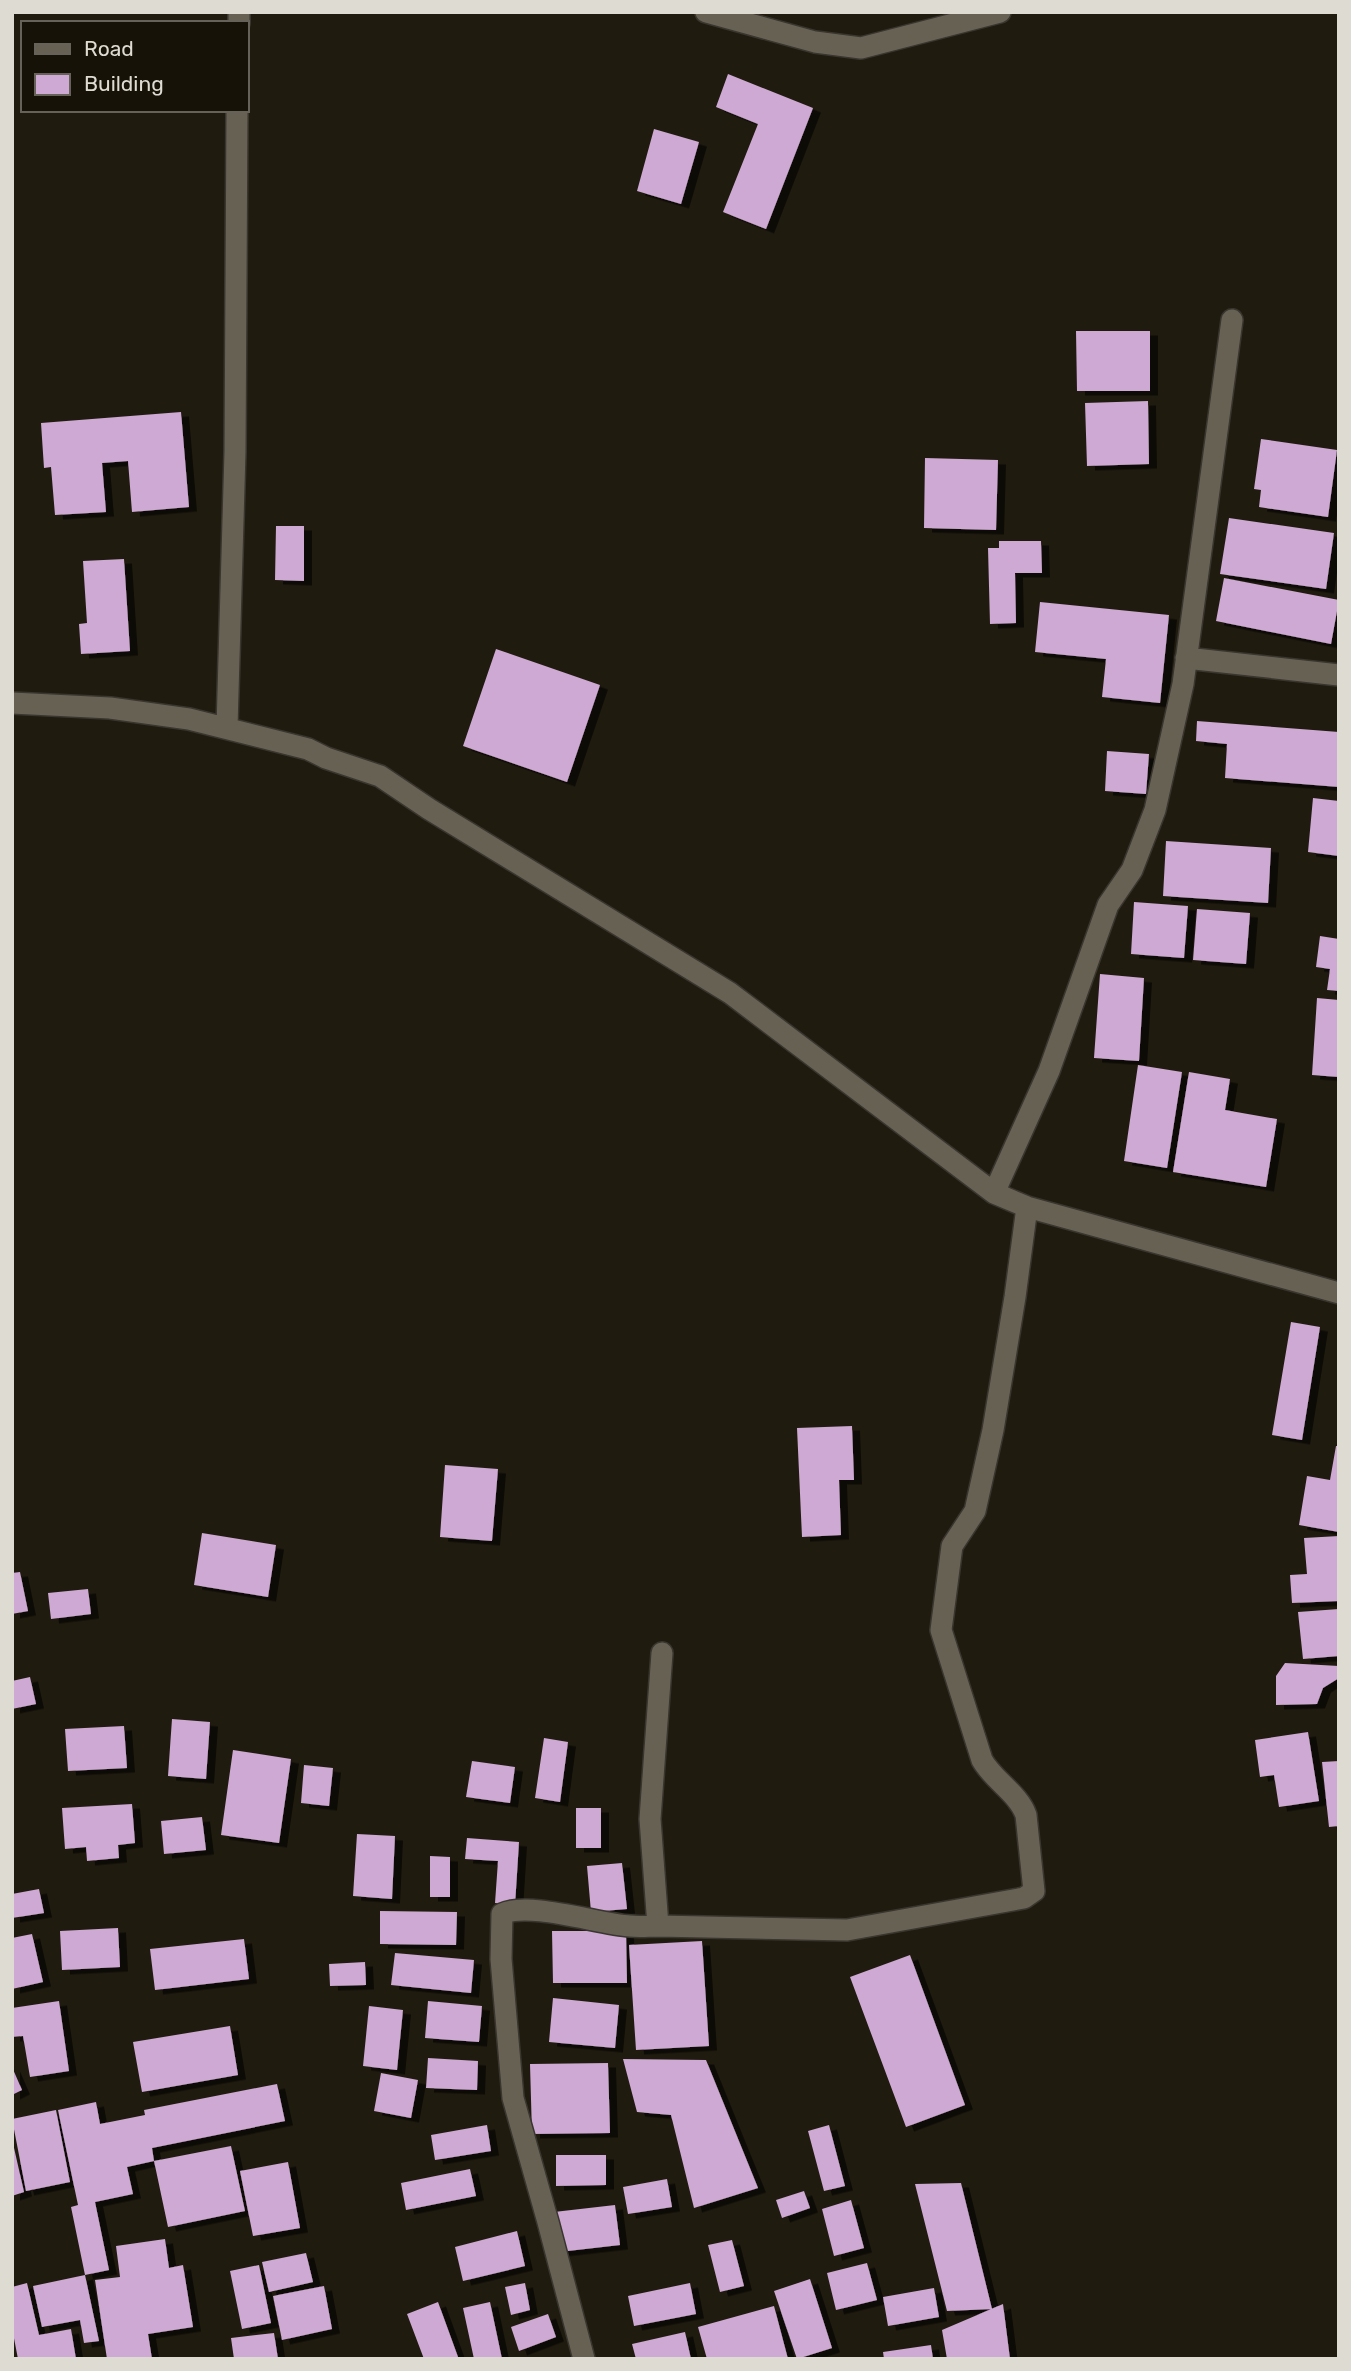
<svg xmlns="http://www.w3.org/2000/svg" width="1351" height="2371" font-family="Rubik,sans-serif">
  <defs>
    <filter id="shadow"><feDropShadow dx="8" dy="4.5" stdDeviation="0" flood-color="#0009"/></filter>
  </defs>
  <rect width="100%" height="100%" fill="#201b0f"/>
  <path fill="#cda9d3" filter="url(#shadow)" d="M728 74 813 108 766 229 723 212 758 124 716 107Z
    M654 129 699 142 681 204 637 191Z
    M1076 331H1150V391H1077Z
    M1148 401 1149 464 1087 466 1085 403Z
    M181 412 189 507 132 512 128 461 102 463 106 512 55 515 51 467 44 468 41 423Z
    M1261 439 1337 450 1328 517 1259 507 1261 490 1254 489Z
    M925 458 998 460 996 530 924 528Z
    M1229 518 1334 533 1326 589 1220 574Z
    M276 526H304V581L275 580Z
    M999 541H1041L1042 573H1015L1016 623 990 624 988 548H999Z
    M124 559 130 651 81 654 79 624 87 623 83 561Z
    M1224 578 1339 600 1331 644 1216 621Z
    M1040 602 1169 615 1160 703 1102 697 1106 659 1035 652Z
    M496 649 600 685 567 782 463 746Z
    M1197 721 1339 732V787L1225 778 1227 744 1196 741Z
    M1107 751 1149 754 1146 794 1105 791Z
    M1313 798 1339 801V856L1308 852Z
    M1166 841 1271 848 1268 903 1163 896Z
    M1134 902 1188 906 1184 958 1131 954Z
    M1197 909 1250 913 1246 964 1193 960Z
    M1320 936 1339 939V991L1327 990 1330 969 1316 967Z
    M1100 974 1144 978 1139 1061 1094 1058Z
    M1317 998 1339 1000V1077L1312 1075Z
    M1138 1065 1182 1072 1167 1168 1124 1161Z
    M1189 1072 1230 1079 1225 1110 1277 1119 1266 1187 1173 1172Z
    M1291 1322 1320 1327 1302 1440 1272 1435Z
    M852 1426 854 1480H839L841 1535 802 1537 797 1428Z
    M1336 1446H1339V1532L1299 1525 1307 1476 1330 1480Z
    M445 1465 498 1469 492 1541 440 1537Z
    M202 1533 276 1545 268 1597 194 1585Z
    M1339 1536V1601L1292 1603 1290 1575 1307 1574 1304 1538Z
    M20 1572 28 1611 12 1614V1573Z
    M88 1589 91 1614 51 1619 48 1593Z
    M1339 1609V1656L1303 1659 1298 1612Z
    M1285 1663 1339 1666V1678L1323 1688 1317 1704 1276 1705V1676Z
    M30 1677 36 1704 12 1709V1681Z
    M172 1719 210 1722 206 1779 168 1776Z
    M124 1726 127 1768 68 1771 65 1729Z
    M1308 1732 1319 1801 1279 1807 1274 1775 1260 1777 1255 1740Z
    M544 1738 568 1742 560 1802 535 1798Z
    M233 1750 291 1759 279 1843 221 1835Z
    M472 1761 515 1767 510 1803 466 1797Z
    M1339 1761V1826L1329 1827 1322 1762Z
    M304 1765 333 1768 329 1806 301 1803Z
    M132 1804 135 1843 118 1845 119 1858 87 1861 86 1847 65 1849 62 1808Z
    M576 1808H601V1848H576Z
    M202 1817 206 1850 164 1854 161 1821Z
    M357 1834 395 1836 392 1899 353 1896Z
    M467 1838 519 1842 515 1905 495 1903 498 1861 465 1859Z
    M430 1856 450 1857V1897H430Z
    M622 1863 627 1909 591 1912 587 1866Z
    M39 1889 44 1913 12 1918V1894Z
    M380 1911 457 1912 456 1945 380 1944Z
    M118 1928 120 1967 62 1970 60 1931Z
    M552 1931H626L627 1983H553Z
    M32 1934 43 1982 12 1989V1938Z
    M244 1939 249 1979 155 1990 150 1949Z
    M702 1941 709 2046 636 2050 629 1945Z
    M395 1953 474 1960 471 1993 391 1985Z
    M910 1955 965 2105 906 2127 850 1977Z
    M365 1962 366 1985 330 1986 329 1964Z
    M553 1998 619 2005 615 2048 549 2042Z
    M59 2001 69 2071 30 2077 23 2036 12 2037V2008Z
    M428 2001 482 2006 479 2042 425 2038Z
    M369 2006 403 2010 397 2070 363 2066Z
    M230 2026 238 2075 142 2092 133 2042Z
    M428 2058 478 2061 477 2090 426 2088Z
    M623 2059 706 2060 758 2188 694 2208 671 2115 637 2112Z
    M608 2063 610 2133 532 2134 530 2064Z
    M12 2067 22 2090 12 2095Z
    M381 2073 418 2080 411 2118 374 2111Z
    M277 2084 285 2121 152 2148 154 2161 127 2167 133 2194 95 2202 109 2270 85 2275 71 2207 78 2205 58 2110 96 2102 100 2124 145 2115 144 2110Z
    M56 2110 70 2182 26 2191 12 2119Z
    M487 2125 491 2151 435 2160 431 2135Z
    M829 2125 845 2186 824 2191 808 2131Z
    M12 2139 24 2192 12 2196Z
    M231 2146 245 2211 168 2227 154 2161Z
    M556 2155H606V2185L556 2186Z
    M288 2162 300 2228 253 2236 240 2171Z
    M470 2169 476 2196 406 2210 401 2183Z
    M667 2179 672 2207 628 2214 623 2187Z
    M961 2183 992 2309 947 2311 915 2184Z
    M804 2191 810 2208 782 2218 776 2200Z
    M851 2200 864 2248 834 2256 822 2209Z
    M615 2205 620 2245 559 2252 554 2212Z
    M517 2231 525 2266 463 2281 455 2247Z
    M165 2239 169 2268 183 2265 193 2327 148 2334 152 2359H107L95 2280 120 2277 116 2246Z
    M732 2240 744 2286 720 2292 708 2245Z
    M306 2253 313 2282 269 2292 262 2262Z
    M867 2263 877 2300 836 2310 827 2273Z
    M259 2265 271 2323 242 2329 230 2271Z
    M85 2275 99 2341 84 2343 80 2320 42 2327 33 2286Z
    M810 2279 832 2348 797 2359 774 2291Z
    M27 2283 39 2335 71 2329 76 2359H18L12 2328V2287Z
    M525 2283 530 2310 511 2315 505 2287Z
    M690 2283 696 2314 634 2326 628 2296Z
    M324 2286 332 2329 282 2340 273 2296Z
    M934 2288 939 2317 888 2326 883 2297Z
    M438 2302 458 2357 454 2359H424L407 2314Z
    M490 2302 502 2359H474L463 2308Z
    M1003 2304 1010 2359H947L942 2330Z
    M774 2306 788 2359H707L698 2327Z
    M548 2314 556 2337 519 2351 511 2327Z
    M685 2332 691 2359H636L632 2344Z
    M274 2333 278 2359H234L231 2338Z
    M931 2345 933 2359H884L883 2352Z"/>
  <g fill="none" stroke-linecap="round" stroke-linejoin="round">
    <defs>
      <path id="minor" d="M706 12 815 42 861 48 1000 12
        M239 23V12
        M1186 658 1339 675
        M12 703 110 708 189 719 308 749 326 758 380 776 429 809 730 993 994 1193 1027 1207 1339 1293
        M227 727 235 452 237 110
        M994 1193 1049 1071 1108 905 1132 870 1155 810 1183 684 1232 320
        M658 1926 847 1930 1024 1898 1034 1891 1026 1815C1018 1793 993 1780 982 1760L941 1630 952 1546 975 1511 993 1430 1015 1297 1027 1207
        M584 2359 548 2222 513 2098 501 1959 502 1914C529 1901 598 1924 630 1926 639 1927 649 1926 658 1926L650 1819 662 1653"/>
    </defs>
    <use href="#minor" stroke="#39352f" stroke-width="24"/>
    <use href="#minor" stroke="#676154" stroke-width="21"/>
  </g>
  <rect width="1351" height="2371" fill="none" stroke="#dedbd3" stroke-width="28"/>
  <rect x="21" y="21" width="228" height="91" fill="#171207" stroke="#676259" stroke-width="2"/>
  <rect x="35" y="44" width="35" height="10" fill="#676154" stroke="#676259" stroke-width="2"/>
  <text x="84" y="56" font-size="21" fill="#dedbd3">Road</text>
  <rect x="35" y="74" width="35" height="21" fill="#cda9d3" stroke="#676259" stroke-width="2"/>
  <text x="84" y="91" font-size="21" fill="#dedbd3">Building</text>
</svg>
